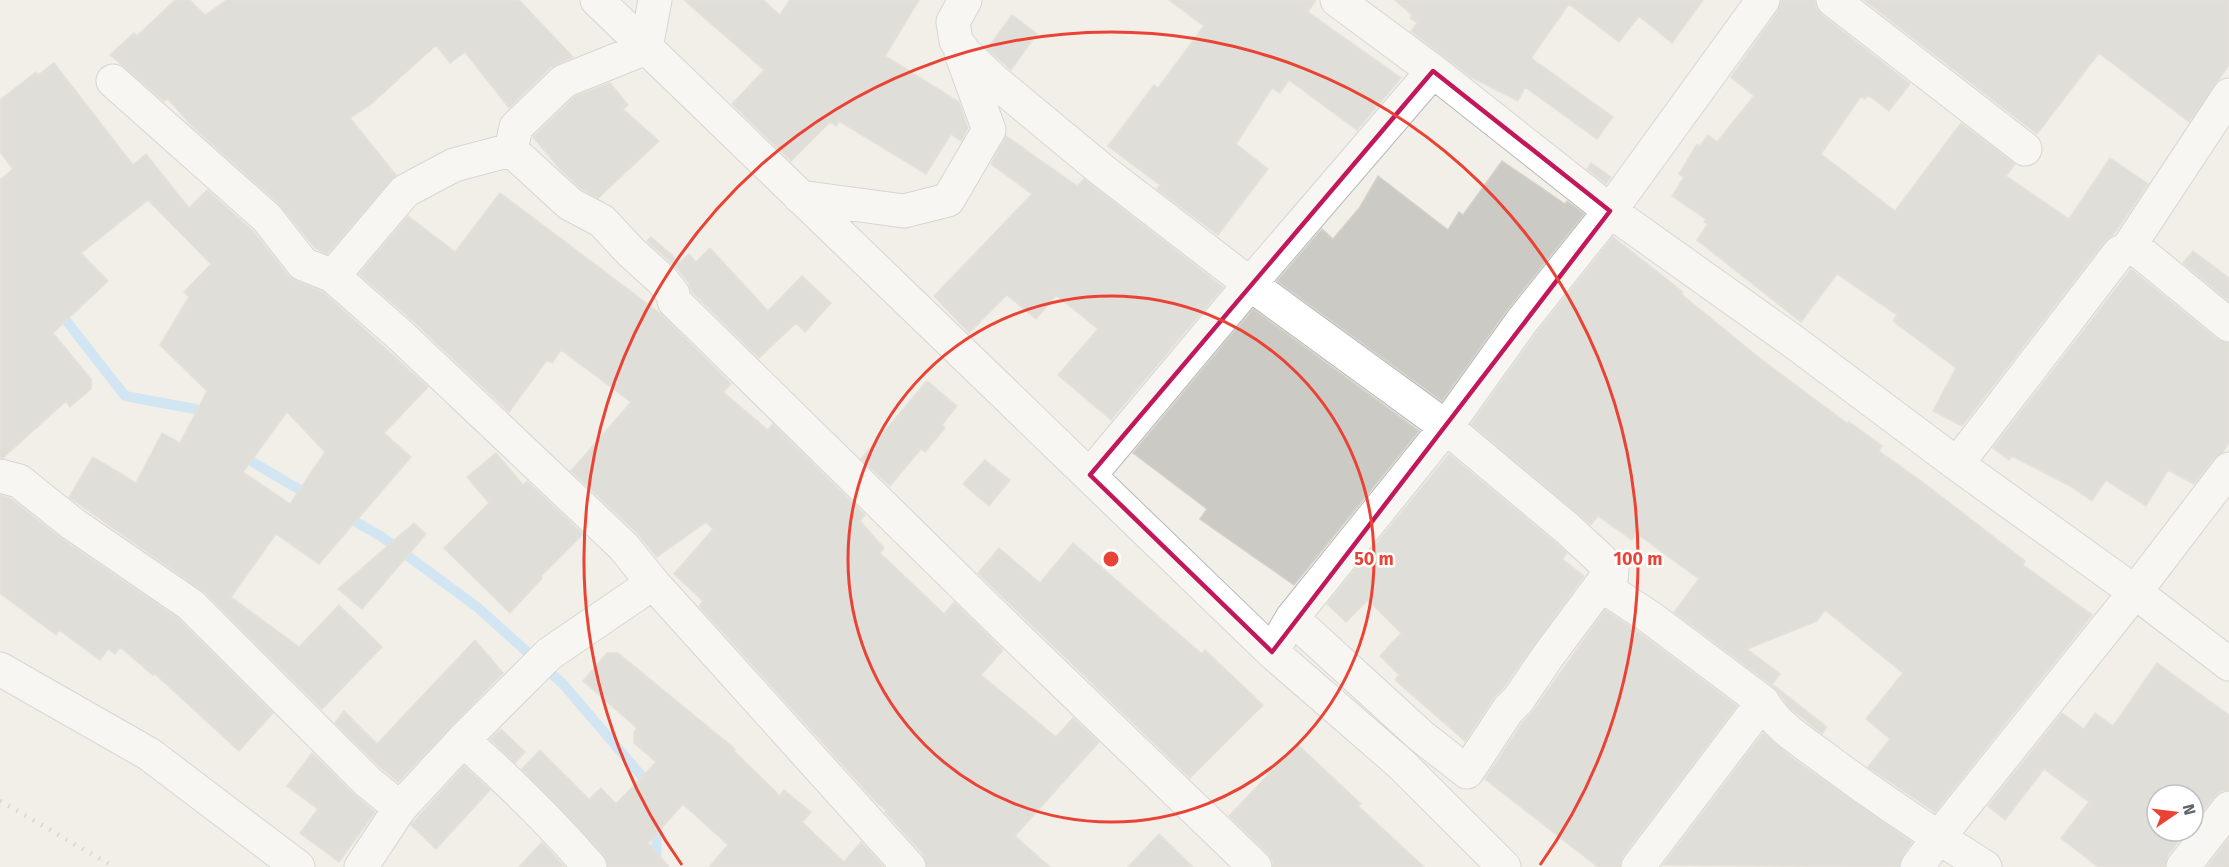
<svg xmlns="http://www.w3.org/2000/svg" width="2229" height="867" font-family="'Fira Sans',sans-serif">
  <rect width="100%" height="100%" fill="#f1efe8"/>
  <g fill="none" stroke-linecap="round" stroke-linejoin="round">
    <path stroke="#aadaff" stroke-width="10" d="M58 310 125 396 195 409 209 418
      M241 453 244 457 312 497
      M344 515 382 537 477 607 563 684 651 787
      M656 867 657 821"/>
  </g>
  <path fill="#cccac5" stroke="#d6d1c6" stroke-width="1.5" fill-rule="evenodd" d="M175 0H190L205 15 227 0H519L573 57 551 67 509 108 465 52 450 63 436 45 370 105 350 118 396 175 327 254 315 248 279 204 193 127 167 98 164 101 110 55 134 33 137 36Z
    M684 0H763L780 15 790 0H919L885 56 959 102 968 128 961 141 951 134 926 174 839 121 836 126 830 122 791 161 732 104 764 70Z
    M1169 0H1316L1308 12 1401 78 1357 130 1289 80 1280 93 1272 88 1236 144 1268 169 1218 235 1157 189 1160 185 1108 146 1154 85 1158 88 1204 26Z
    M1395 0H1703L1672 43 1639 16 1619 42 1569 4 1531 58 1613 117 1597 139 1525 87 1518 101 1471 77 1411 31 1417 23 1410 18 1412 15Z
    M1781 0H1815L1816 8 1822 15 1910 84 1889 111 1868 95 1865 99 1861 96 1821 154 1895 211 1961 123 2015 164 2006 176 2069 219 2110 158 2148 184 2114 234 2104 242 1962 426 1933 411 1956 368 1893 321 1897 315 1837 274 1801 322 1697 240 1708 224 1704 222 1706 219 1672 196 1684 177 1679 174 1697 144 1700 146 1708 135 1717 142 1754 96 1731 77 1778 11Z
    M1864 0H2229V65L2189 122 2099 53 2037 134Z
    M1012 15 1037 34 1011 70 987 49Z
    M54 63 133 165 146 154 189 208 207 190 253 231 289 276 296 281 323 292 428 387 384 433 411 457 319 564 276 534 231 597 299 647 339 605 382 647 322 709 204 592 69 497 93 457 136 483 162 433 180 443 207 391 160 345 189 297 184 292 211 264 148 200 81 253 108 281 53 333 91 379V389L70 407 66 401 3 458H0V180L13 169 0 152V100L36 72 38 75ZM287 412 325 452 290 504 243 472Z
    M610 83 628 105 623 109 659 141 598 198 581 189 560 169 533 137 574 97Z
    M1006 136 1077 186 1084 179 1223 287 1111 420 1058 375 1098 329 1056 295 1036 319 1007 295 969 333 934 296 1032 194 991 164Z
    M1502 161 1565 204 1567 201 1584 214 1507 310 1442 401 1277 281 1322 229 1333 239 1360 207 1378 176 1448 230 1459 212 1463 215Z
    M1591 163 1611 177 1606 184 1587 169Z
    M500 193 661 314 731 384 723 392 768 430 773 424 865 515 860 521 884 548 880 553 944 614 954 602 1003 650 981 675 1056 737 1073 718 1099 742 1015 836 1050 867H927L923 854 885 812 886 810 878 804 699 606 703 601 674 574 713 529 706 522 657 557 636 532 571 471 631 402 561 350 552 363 547 360 509 412 413 321 359 274 408 216 455 252Z
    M651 237 680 262 689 254 696 262 710 248 768 311 802 276 831 303 805 332 796 323 759 358 692 292 688 282 677 268 647 241Z
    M1613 237 1683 292 1681 294 1762 360 1848 424 1849 422 1882 446 1879 451 1921 481 2025 561 2023 565 2092 615 1935 812 1868 767 1890 739 1866 719 1903 673 1825 610 1817 621 1747 649 1780 674 1772 684 1827 727 1822 734 1790 708 1774 687 1674 612 1699 579 1636 533 1632 540 1598 516 1591 525 1471 424 1537 332Z
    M2193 251 2229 278V301L2183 263Z
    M2131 269 2217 339 2229 343V442L2223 452 2214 458 2194 484 2168 470 2146 506 2106 480 2092 501 2072 487 2012 456 2009 460 1993 448Z
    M1253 309 1419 431 1294 585 1200 519 1207 509 1133 453Z
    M927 381 957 406 942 425 945 428 925 452 921 449 890 486 861 459Z
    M496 453 523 485 527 481 583 534 541 576 542 578 510 613 444 548 489 503 467 477Z
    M1449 454 1556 543 1567 553 1562 559 1584 576 1503 688 1492 700 1465 741 1395 680 1399 675 1380 656 1401 633 1368 600 1346 622 1327 604Z
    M985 460 1010 480 989 506 963 484Z
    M0 495 10 498 62 539 179 619 273 713 239 751 154 673 153 675 120 647 115 654 108 649 100 660 59 630 56 635 0 593Z
    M414 523 426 534 362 609 338 589Z
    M1073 543 1202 654 1205 650 1263 705 1190 778 978 573 999 548 1040 583Z
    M1605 610 1640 633 1737 706 1623 856 1620 867H1598L1485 779 1523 722 1533 711Z
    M475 640 503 673 398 782 381 768 335 723 344 711 377 744Z
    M607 653H618L735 749 734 751 780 796 784 790 811 812 802 822 844 862 861 842 884 867H709L728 845 683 804 648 843 669 867H608L604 855 522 769 540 750 589 799 601 788 616 804 656 762 634 743V732L637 728 583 681Z
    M2157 663 2229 715V790L2221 791 2215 796 2193 824V795H2157V831H2187L2168 855 2165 867H2098L2061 838 2089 802 2044 769 2005 820 1988 806 2062 713 2084 729 2095 713 2113 726Z
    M501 729 525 752 515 763 490 739Z
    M1763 733 1792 758 1912 842 1902 857 1899 867 1663 865Z
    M1297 744 1361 804 1358 806 1424 867H1273V861L1268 854 1229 816Z
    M312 753 355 795 375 812 339 862 300 833 318 809 287 786Z
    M464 766 490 790 436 849 411 825Z
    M1159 834 1193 867H1128Z
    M2229 838V867H2207Z
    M542 842 561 863 565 867H519Z"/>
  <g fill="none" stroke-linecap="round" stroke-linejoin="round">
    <defs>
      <path id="street" d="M597 0 1272 652 1401 764 1504 867
        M965 0 953 22 956 41 965 53 991 78 1102 170 1250 284 1446 427 1568 529 1612 570 1610 591 1651 618 1763 702C1778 729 1808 745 1831 763 1881 800 1932 834 1985 867
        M1337 0 1433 71 1610 211 1794 342 1957 464 2135 592 2229 664
        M1833 0 2025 149
        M113 81 267 218 303 264 333 276 400 335 623 546 653 583 909 867
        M511 150 516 127 564 81 646 48 655 0
        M800 197 904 211 948 200 989 130 961 53
        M2128 248 2229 95
        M333 276 405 191 454 165 511 150 570 204 602 221 631 252 662 280 673 294 674 301 1005 626 1255 867
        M1957 464 2119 253 2128 248 2135 249 2145 256 2229 325
        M1090 475 1250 284 1433 71
        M0 476 19 481 73 524 191 605 368 782 400 808 463 740 549 654 653 583
        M1292 618 1421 736 1467 772 1508 710 1518 700 1548 656 1612 570
        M1272 652 1292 618 1446 427 1522 321 1610 211 1763 0
        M0 669 149 754 298 867
        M463 740C508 780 550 821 590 867
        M361 867 400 808
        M1638 867 1763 702
        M1917 867 1938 838 2135 592 2229 469
        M2183 867 2229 808"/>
    </defs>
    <use href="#street" stroke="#b5b8bc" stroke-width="35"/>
    <use href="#street" stroke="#fff" stroke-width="33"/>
    <path stroke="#b6b7b8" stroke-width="4.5" stroke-dasharray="1.5 8" stroke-linecap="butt" d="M0 801 114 867"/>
  </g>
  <path d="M0 0H2229V867H0ZM1433 71 1610 211 1272 652 1090 475Z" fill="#f1efe8" fill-opacity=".55" fill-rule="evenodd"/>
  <path fill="none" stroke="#c2185b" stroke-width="4.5" stroke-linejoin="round" d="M1433 71 1610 211 1272 652 1090 475Z"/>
  <g fill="none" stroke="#ea4335" stroke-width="3">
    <circle cx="1111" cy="559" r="263"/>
    <path d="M682 865A527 527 0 1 1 1540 865"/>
  </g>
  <circle cx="1111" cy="559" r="9" fill="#ea4335" stroke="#fff" stroke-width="3"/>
  <g font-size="18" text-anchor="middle" font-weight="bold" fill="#ea4335" stroke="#fff" stroke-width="5" stroke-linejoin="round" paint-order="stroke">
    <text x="1374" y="565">50 m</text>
    <text x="1638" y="565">100 m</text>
  </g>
  <g transform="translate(2175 813) rotate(76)"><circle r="28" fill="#ffffff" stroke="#bfc1c3" stroke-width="1.5"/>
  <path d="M0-4.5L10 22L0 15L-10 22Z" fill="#ea4335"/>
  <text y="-9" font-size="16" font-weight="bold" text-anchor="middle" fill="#5f6368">N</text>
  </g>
</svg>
